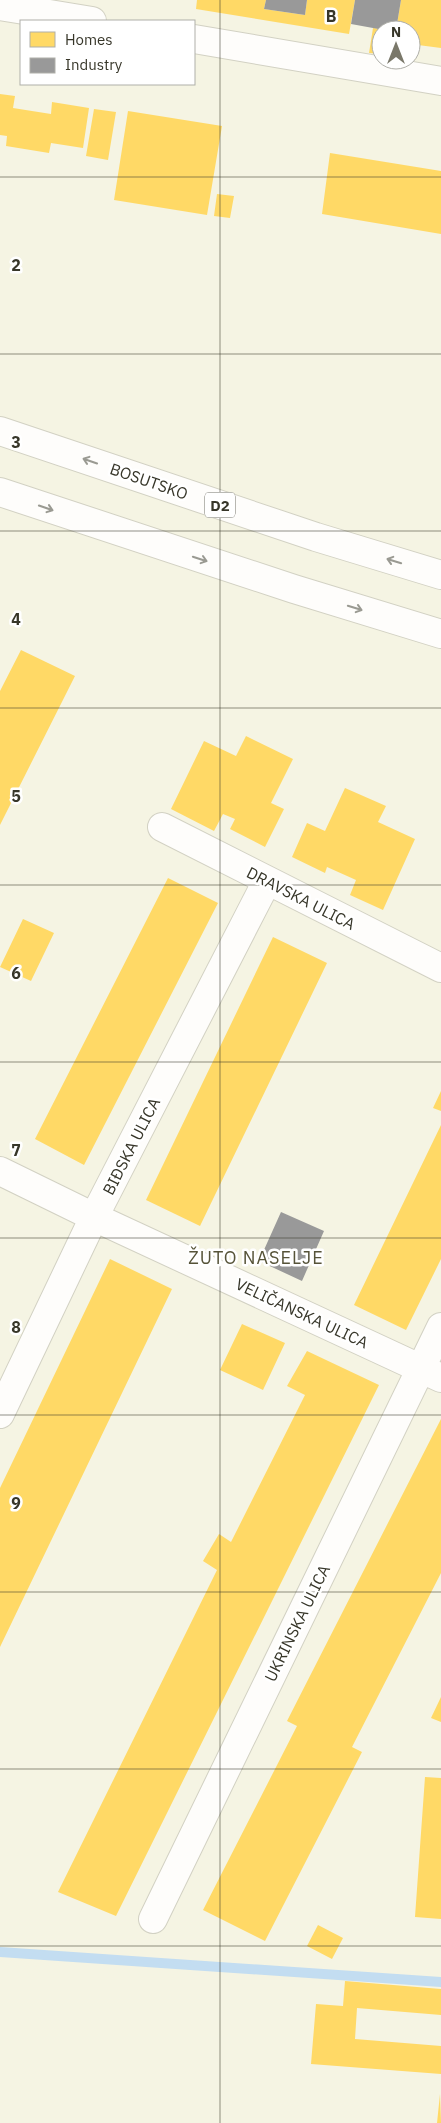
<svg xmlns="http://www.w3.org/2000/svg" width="441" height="2123" font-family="'IBM Plex Sans',sans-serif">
  <rect width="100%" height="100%" fill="#f5f4e3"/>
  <path fill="#ffd966" d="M197 0H266L264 9 305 15 307 0H355L349 34 196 9Z
    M401 0H441V48L418 45 415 60 411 59V30H396Z
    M373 28 381 29V54L369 53Z
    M0 94 15 96 13 108 51 114 52 102 89 108 83 148 51 143 49 153 6 146 7 136 0 135Z
    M94 109 116 112 108 160 86 156Z
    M128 111 222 126 207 215 114 200Z
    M330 153 441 171V234L322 214Z
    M217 194 234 196 230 218 214 216Z
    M21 650 75 676 0 825V691Z
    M246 736 293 759 271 803 284 809 265 847 230 829 235 819 223 814 214 831 171 809 204 741 236 756Z
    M345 788 386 806 378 822 415 839 383 910 350 895 356 880 327 867 325 873 292 857 307 823 325 831Z
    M168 878 218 903 84 1165 35 1139Z
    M23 919 54 933 31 981 0 967Z
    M273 937 327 963 200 1226 146 1200Z
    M441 1091V1111L433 1108Z
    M441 1125V1259L406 1330 354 1305Z
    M110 1259 172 1289 0 1647V1488Z
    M242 1324 285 1343 263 1390 220 1370Z
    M307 1351 379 1385 116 1916 58 1892 217 1570 203 1561 219 1534 231 1542 305 1395 287 1386Z
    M441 1419V1573L352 1747 362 1752 265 1941 203 1910 297 1726 287 1721Z
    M441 1697V1722L431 1718Z
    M425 1777 441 1778V1919L415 1917Z
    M318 1925 343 1938 332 1959 307 1946Z
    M345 1981 441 1989V2015L357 2008 355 2039 441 2046V2074L311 2064 316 2004 343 2006Z
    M440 2094 441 2123H437Z"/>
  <path fill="#999" d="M266 0H307L305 15 264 9Z
    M355 0H401L396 30H384L351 24Z
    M281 1212 324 1231 302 1281 259 1261Z"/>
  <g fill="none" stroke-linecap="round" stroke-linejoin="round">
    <path stroke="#c3ddf1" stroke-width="10" d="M0 1952 441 1982"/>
    <defs>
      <path id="minor" d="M0 6 92 21
        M194 39 441 81
        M162 827 441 968
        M0 1171 94 1217 441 1378
        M0 1414 94 1217 267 881
        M153 1919 441 1327"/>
      <path id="highway" d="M0 431 316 537 441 575
        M0 492 294 589 441 634"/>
    </defs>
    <use href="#minor" stroke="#d2d1c3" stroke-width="30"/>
    <use href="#highway" stroke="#d2d1c3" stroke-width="30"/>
    <use href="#minor" stroke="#fefdfb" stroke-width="28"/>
    <use href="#highway" stroke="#fefdfb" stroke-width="28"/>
  </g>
  <defs><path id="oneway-shaft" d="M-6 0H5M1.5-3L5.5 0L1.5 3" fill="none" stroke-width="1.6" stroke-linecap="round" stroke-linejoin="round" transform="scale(1.25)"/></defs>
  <g stroke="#9a9a92">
    <use href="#oneway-shaft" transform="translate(90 461) rotate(-161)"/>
    <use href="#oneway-shaft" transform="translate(46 508) rotate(19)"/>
    <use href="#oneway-shaft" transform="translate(200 559) rotate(18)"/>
    <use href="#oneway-shaft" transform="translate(394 561) rotate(-163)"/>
    <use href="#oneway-shaft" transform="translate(355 608) rotate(17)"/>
  </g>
  <path fill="none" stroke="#373629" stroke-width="1" stroke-opacity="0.55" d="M220 0V2123M0 177H441M0 354H441M0 531H441M0 708H441M0 885H441M0 1062H441M0 1238H441M0 1415H441M0 1592H441M0 1769H441M0 1946H441"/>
  <g text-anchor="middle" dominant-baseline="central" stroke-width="5" stroke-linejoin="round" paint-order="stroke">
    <rect fill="#fff" stroke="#737269" stroke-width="1" x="205" y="492.5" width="30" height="25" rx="4"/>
    <g font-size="15" font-weight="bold" fill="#373629">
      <text x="220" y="505">D2</text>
    </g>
    <g font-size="16" fill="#373629" stroke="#fff">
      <text transform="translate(149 481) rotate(19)">BOSUTSKO</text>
      <text transform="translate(301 898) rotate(27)">DRAVSKA ULICA</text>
      <text transform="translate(131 1146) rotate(-63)">BIĐSKA ULICA</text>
      <text transform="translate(302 1313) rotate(25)">VELIČANSKA ULICA</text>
      <text transform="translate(297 1623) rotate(-64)">UKRINSKA ULICA</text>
    </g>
    <g font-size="18" letter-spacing="1" fill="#565338" stroke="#fff">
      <text x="256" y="1257">ŽUTO NASELJE</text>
    </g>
  </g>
  <g font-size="16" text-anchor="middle" font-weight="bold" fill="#373629" stroke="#fff" stroke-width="5" stroke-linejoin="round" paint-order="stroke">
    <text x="331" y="22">B</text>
    <text x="16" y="271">2</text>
    <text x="16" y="448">3</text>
    <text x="16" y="625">4</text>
    <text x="16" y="802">5</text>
    <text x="16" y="979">6</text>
    <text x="16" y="1156">7</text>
    <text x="16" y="1333">8</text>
    <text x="16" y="1509">9</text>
  </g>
  <rect x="20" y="20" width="175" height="65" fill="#ffffff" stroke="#afafa9"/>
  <rect x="30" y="32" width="25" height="15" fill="#ffd966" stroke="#afafa9"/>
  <text x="65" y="45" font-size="15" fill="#373629">Homes</text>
  <rect x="30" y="58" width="25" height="15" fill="#999999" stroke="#afafa9"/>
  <text x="65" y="70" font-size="15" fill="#373629">Industry</text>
  <g transform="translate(396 45)"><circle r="24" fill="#ffffff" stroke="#afafa9"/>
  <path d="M0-4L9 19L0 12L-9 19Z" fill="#7a786a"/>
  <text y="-8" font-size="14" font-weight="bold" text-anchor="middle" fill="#373629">N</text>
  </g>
</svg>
